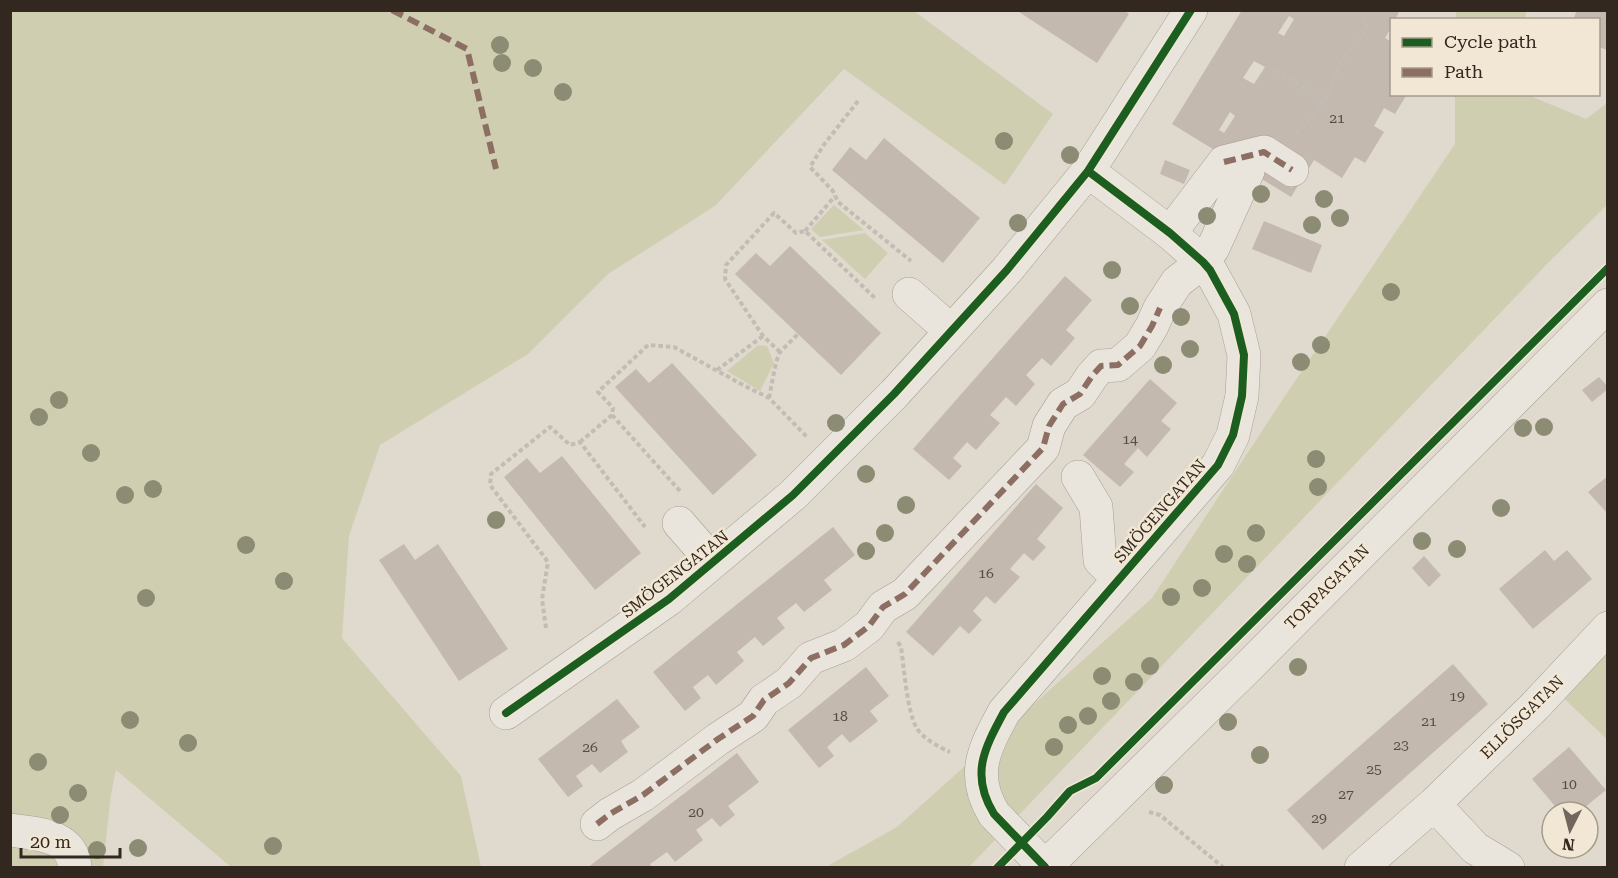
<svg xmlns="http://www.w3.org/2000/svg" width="1618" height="878" font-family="'Roboto Serif',serif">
  <rect width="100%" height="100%" fill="#e0d9cd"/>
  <path fill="#d0ceb1" d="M11 11H914L1053 114 1005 185 844 69 715 206 608 274 528 354 380 445 349 536 342 638 461 776 481 867H231L116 770 111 794 103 867 91 866C89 856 87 843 79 835 68 821 28 821 11 819Z
    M1456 11V10L1527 11 1524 20 1456 19Z
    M1455 95H1528L1586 119 1607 103V205L1547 264 969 867 824 868 897 827 1152 598 1283 399 1455 144Z
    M834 205 864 230 820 237 811 229Z
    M865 233 888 253 865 279 822 240Z
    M758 345 767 346 774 363 760 391 727 371Z
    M1607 643V739L1559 694Z
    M11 839 46 845 62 864 55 867 11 868Z"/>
  <path fill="#c4b9ae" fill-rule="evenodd" d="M1016 10H1123L1129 14 1097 63Z
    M1242 10H1400L1395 20H1392V26L1385 38 1392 42V94H1407L1395 114 1384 108 1374 126 1384 132 1365 163 1355 157 1342 178 1314 160 1291 197 1172 124ZM1289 16 1294 19 1284 36 1278 33ZM1254 61 1265 67 1254 84 1243 78ZM1230 112 1235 116 1224 133 1219 130Z
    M1577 10H1608V50L1598 47V20H1573Z
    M884 138 980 218 943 263 832 170 850 147 866 160Z
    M1165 160 1190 170 1184 184 1160 174Z
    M1264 221 1322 245 1311 273 1252 249Z
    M790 246 881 333 841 375 735 274 756 253 770 266Z
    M1065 276 1092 300 1066 330 1075 338 1051 366 1042 358 1026 375 1035 384 1016 406 1006 397 990 415 1000 423 976 450 967 442 953 458 962 466 949 480 913 449Z
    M672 363 757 455 713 495 615 387 636 369 649 383Z
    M1599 377 1608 387V389L1592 402 1582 390Z
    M1150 379 1177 403 1161 421 1171 429 1147 457 1138 448 1124 464 1134 472 1120 487 1083 455Z
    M562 456 641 553 595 590 504 477 527 458 540 473Z
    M1608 476V514L1588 492Z
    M1036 484 1063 508 1037 539 1046 547 1033 561 1024 553 1010 569 1020 577 995 604 986 596 973 611 982 620 969 634 960 626 933 656 906 632Z
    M833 527 855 555 824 580 832 590 804 612 796 603 777 618 785 628 763 646 755 637 737 652 744 661 716 685 708 675 693 687 701 698 685 711 653 672Z
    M404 544 415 560 438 544 508 649 459 681 379 560Z
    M1545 550 1554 561 1567 550 1592 579 1533 629 1499 589Z
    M1424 556 1441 575 1429 587 1412 568Z
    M1453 664 1488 704 1323 850 1287 810Z
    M866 667 889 696 870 711 878 721 850 743 842 734 827 747 834 756 819 768 788 730Z
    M617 699 640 727 621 741 628 752 600 773 592 764 576 776 583 786 568 797 538 759Z
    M1569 747 1606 790 1579 812H1560L1532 779Z
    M737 753 759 782 728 806 735 815 720 827 712 818 696 830 703 840 675 862 667 852 650 864 652 868H587Z"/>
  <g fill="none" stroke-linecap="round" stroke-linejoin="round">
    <defs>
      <path id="minor" d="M1170 233 1224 162 1264 152 1292 170
        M909 294 951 331
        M1078 477 1096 507 1100 560 1119 579
        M679 523 713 562
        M506 713 669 599 793 495 894 394 1007 270 1088 171 1191 10
        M1434 804 1475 848 1508 868
        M597 824 610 814 643 795 718 739 753 716 764 700 789 683 811 658 844 645 869 626 883 607 905 594 1043 448 1049 426 1063 404 1080 394 1092 376 1101 366 1118 365 1140 346 1152 326 1160 308 1177 282 1203 262 1213 248 1248 171
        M10 830C36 834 73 834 75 868
        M1045 867 994 814C970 775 984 749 1004 712L1218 465 1233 435 1242 396 1244 355 1234 314 1210 270 1203 262 1170 233 1088 171
        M1044 868 1243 672 1608 305
        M1361 868 1434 804 1535 706 1608 628"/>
    </defs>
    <use href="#minor" stroke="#a59f96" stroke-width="34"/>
    <path stroke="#c1bcb4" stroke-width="4" stroke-dasharray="4.5 3" stroke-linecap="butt" d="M1276 70 1324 101
      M858 101 823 146 810 167 833 191 838 202 911 261
      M1297 134 1298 131C1308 121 1318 112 1325 99 1333 85 1336 69 1345 56 1354 44 1361 42 1367 26L1361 10
      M805 231 835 196
      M780 352 763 336 725 279 726 265 774 213 796 233 805 231 876 299
      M717 370 763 336
      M769 398 776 362 780 352 798 334
      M580 442 612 415
      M680 491 612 415 613 408 598 392 648 345 674 347 743 385 769 398 807 437
      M546 628 542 599 548 562 490 485 491 474 550 427 570 445 580 442 645 527
      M898 642 901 647C904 668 907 710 916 727 923 739 939 747 950 752
      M1149 812 1160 815 1224 868"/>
    <use href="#minor" stroke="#e9e5dd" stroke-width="33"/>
    <path stroke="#8d6e63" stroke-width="6" stroke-dasharray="12 6" stroke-linecap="butt" d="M392 10 467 49 496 169
      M1224 162 1264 152 1292 170
      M597 824 610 814 643 795 718 739 753 716 764 700 789 683 811 658 844 645 869 626 883 607 905 594 1043 448 1049 426 1063 404 1080 394 1092 376 1101 366 1118 365 1140 346 1152 326 1160 308"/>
    <defs>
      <path id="cycleway" d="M506 713 669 599 793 495 894 394 1007 270 1088 171 1191 10
        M1045 867 994 814C970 775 984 749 1004 712L1218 465 1233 435 1242 396 1244 355 1234 314 1210 270 1203 262 1170 233 1088 171
        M997 868 1047 817 1070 791 1096 778 1608 268"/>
    </defs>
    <use href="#cycleway" stroke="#f1e7d4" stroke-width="11"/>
    <use href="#cycleway" stroke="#1b5e20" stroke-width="8"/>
  </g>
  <g fill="#8b8c73">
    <circle cx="500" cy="45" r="9"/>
    <circle cx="502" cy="63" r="9"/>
    <circle cx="533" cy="68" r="9"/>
    <circle cx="563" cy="92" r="9"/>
    <circle cx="1004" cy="141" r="9"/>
    <circle cx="1070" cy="155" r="9"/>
    <circle cx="1261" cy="194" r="9"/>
    <circle cx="1324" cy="199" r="9"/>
    <circle cx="1207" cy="216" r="9"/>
    <circle cx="1340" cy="218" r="9"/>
    <circle cx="1018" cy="223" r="9"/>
    <circle cx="1312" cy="225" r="9"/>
    <circle cx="1112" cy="270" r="9"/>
    <circle cx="1391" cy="292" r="9"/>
    <circle cx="1130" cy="306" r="9"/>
    <circle cx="1181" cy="317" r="9"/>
    <circle cx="1321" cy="345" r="9"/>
    <circle cx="1190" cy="349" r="9"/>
    <circle cx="1301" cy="362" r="9"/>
    <circle cx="1163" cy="365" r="9"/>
    <circle cx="59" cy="400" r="9"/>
    <circle cx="39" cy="417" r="9"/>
    <circle cx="836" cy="423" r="9"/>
    <circle cx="1544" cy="427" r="9"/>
    <circle cx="1523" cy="428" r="9"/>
    <circle cx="91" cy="453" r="9"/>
    <circle cx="1316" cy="459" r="9"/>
    <circle cx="866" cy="474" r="9"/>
    <circle cx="1318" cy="487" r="9"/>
    <circle cx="153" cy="489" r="9"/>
    <circle cx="125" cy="495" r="9"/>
    <circle cx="906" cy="505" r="9"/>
    <circle cx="1501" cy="508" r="9"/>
    <circle cx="496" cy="520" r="9"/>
    <circle cx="885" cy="533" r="9"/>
    <circle cx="1256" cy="533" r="9"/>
    <circle cx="1422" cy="541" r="9"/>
    <circle cx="246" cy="545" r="9"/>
    <circle cx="1457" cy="549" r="9"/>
    <circle cx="866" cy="551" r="9"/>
    <circle cx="1224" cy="554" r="9"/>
    <circle cx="1247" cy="564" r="9"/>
    <circle cx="284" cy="581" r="9"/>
    <circle cx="1202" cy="588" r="9"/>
    <circle cx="1171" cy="597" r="9"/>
    <circle cx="146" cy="598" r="9"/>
    <circle cx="1150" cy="666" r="9"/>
    <circle cx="1298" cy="667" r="9"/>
    <circle cx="1102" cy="676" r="9"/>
    <circle cx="1134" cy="682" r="9"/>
    <circle cx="1111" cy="701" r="9"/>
    <circle cx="1088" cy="716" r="9"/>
    <circle cx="130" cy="720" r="9"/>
    <circle cx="1228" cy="722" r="9"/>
    <circle cx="1068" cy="725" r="9"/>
    <circle cx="188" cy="743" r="9"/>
    <circle cx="1054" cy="747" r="9"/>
    <circle cx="1260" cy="755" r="9"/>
    <circle cx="38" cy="762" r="9"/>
    <circle cx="1164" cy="785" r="9"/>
    <circle cx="78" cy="793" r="9"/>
    <circle cx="60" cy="815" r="9"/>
    <circle cx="273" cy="846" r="9"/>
    <circle cx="138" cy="848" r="9"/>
    <circle cx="97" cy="850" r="9"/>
  </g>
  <g text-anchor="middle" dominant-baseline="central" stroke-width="5" stroke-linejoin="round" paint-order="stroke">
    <g font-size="14" fill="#574c43">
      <text x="1337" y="118">21</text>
      <text x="1130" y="439">14</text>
      <text x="986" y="573">16</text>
      <text x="1457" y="696">19</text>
      <text x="840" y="716">18</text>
      <text x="1429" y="721">21</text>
      <text x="1401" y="745">23</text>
      <text x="590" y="747">26</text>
      <text x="1374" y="769">25</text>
      <text x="1569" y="784">10</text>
      <text x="1346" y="794">27</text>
      <text x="696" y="812">20</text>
      <text x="1319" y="818">29</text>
    </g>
    <g font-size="16" fill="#33281f" stroke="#f1e7d4">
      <text transform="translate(1160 511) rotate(-49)">SMÖGENGATAN</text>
      <text transform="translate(675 574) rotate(-38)">SMÖGENGATAN</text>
      <text transform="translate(1327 587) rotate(-45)">TORPAGATAN</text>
      <text transform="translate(1522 717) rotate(-45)">ELLÖSGATAN</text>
    </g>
  </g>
  <rect width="1618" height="878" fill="none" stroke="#33281f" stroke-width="24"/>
  <rect x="1390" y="18" width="210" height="78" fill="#f1e7d4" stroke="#a59b8c" stroke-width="1.5"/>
  <rect x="1402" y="38" width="30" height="9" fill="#1b5e20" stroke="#a59b8c" stroke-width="1.5"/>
  <text x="1444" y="48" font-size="18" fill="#33281f">Cycle path</text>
  <rect x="1402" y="68" width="30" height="9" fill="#8d6e63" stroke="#a59b8c" stroke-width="1.5"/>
  <text x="1444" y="78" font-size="18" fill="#33281f">Path</text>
  <g transform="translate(1570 830) rotate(186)"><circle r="28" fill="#f1e7d4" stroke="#a59b8c" stroke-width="1.5"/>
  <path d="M0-4.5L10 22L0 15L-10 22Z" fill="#70665c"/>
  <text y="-9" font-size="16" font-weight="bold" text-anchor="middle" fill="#33281f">N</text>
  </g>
  <path d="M21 848v9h99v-9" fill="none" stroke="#33281f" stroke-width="3"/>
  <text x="30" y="848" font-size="18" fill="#33281f" stroke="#f1e7d4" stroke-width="4.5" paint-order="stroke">20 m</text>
</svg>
